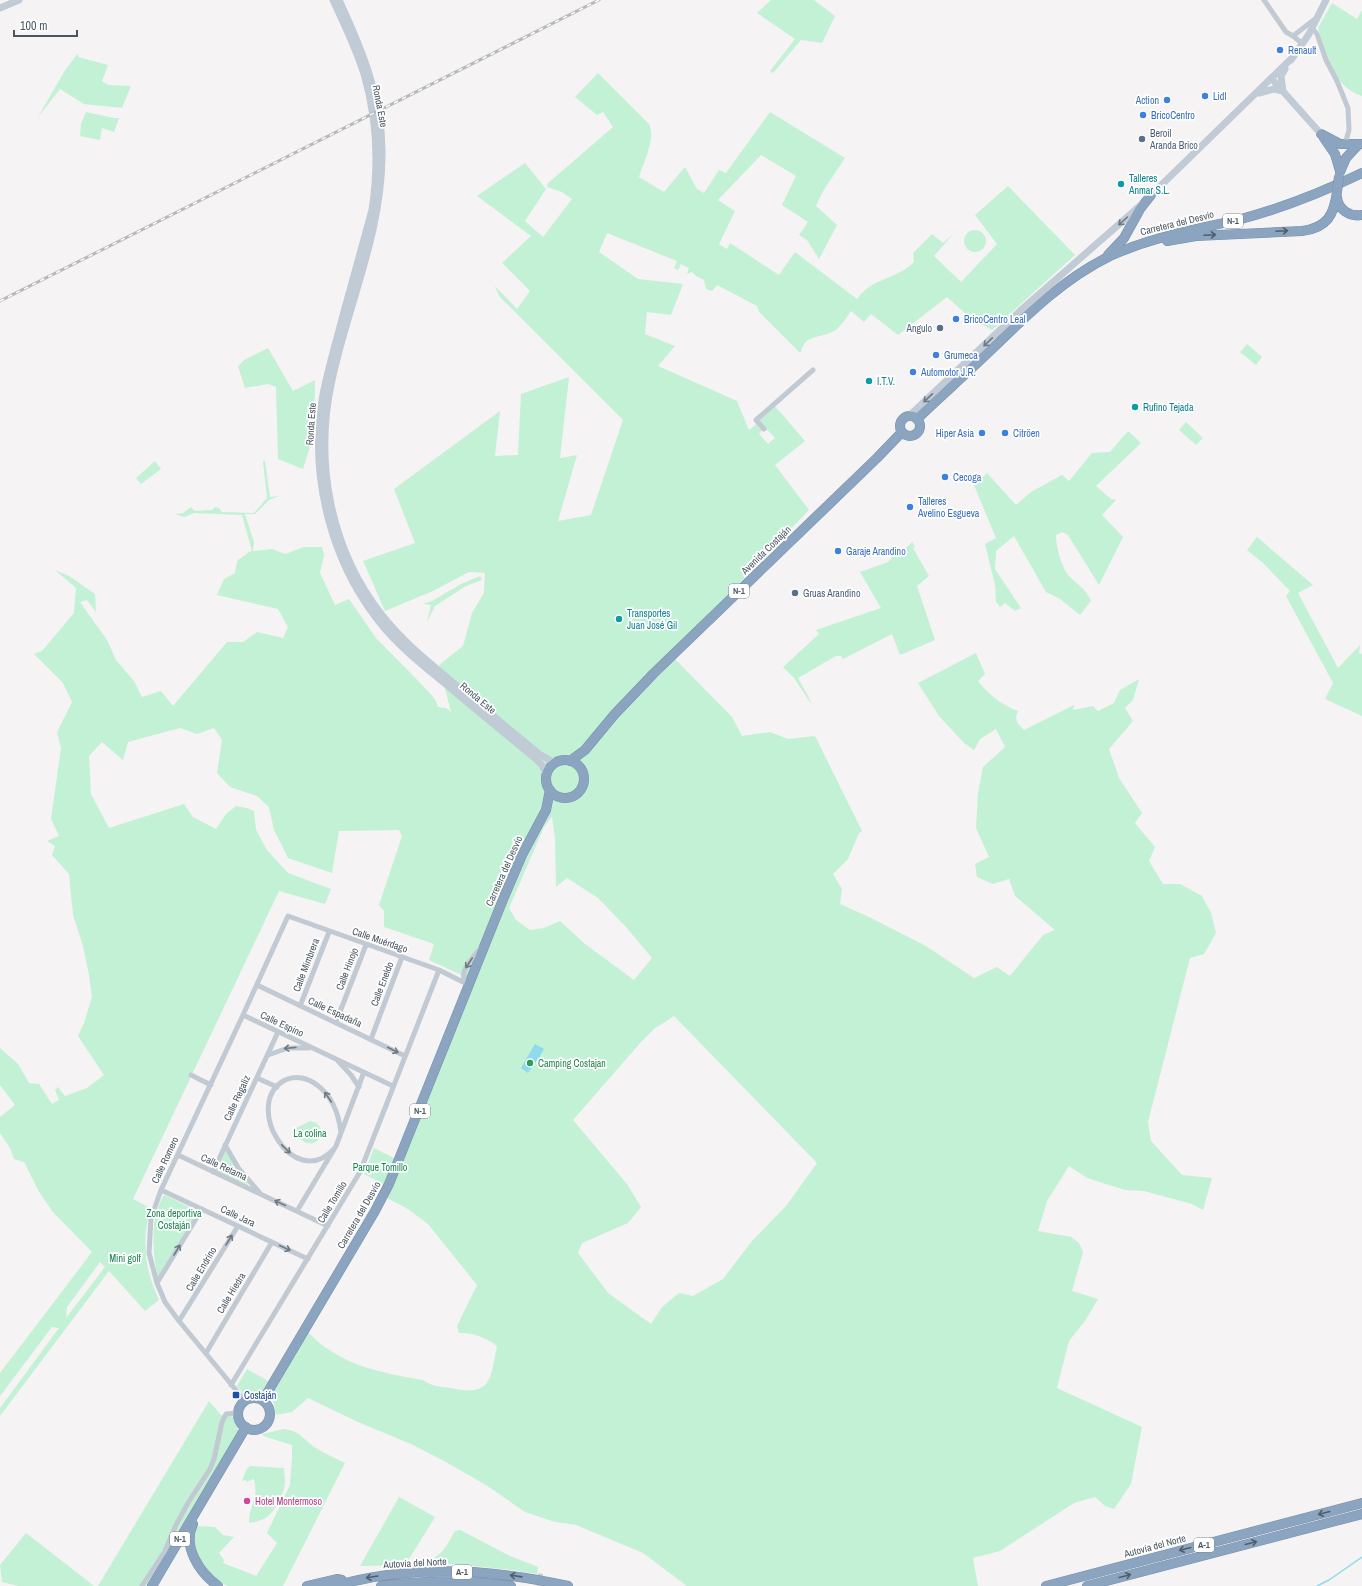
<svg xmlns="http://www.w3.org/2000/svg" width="1362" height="1586" font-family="'Archivo Narrow',sans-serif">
  <rect width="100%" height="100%" fill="#f5f3f3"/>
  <path fill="#c3f1d5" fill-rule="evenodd" d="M771 0H814L835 16 822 43 801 40 773 73 770 71 795 39 757 13Z
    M1332 3 1357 19 1362 10V96C1332 86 1326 55 1318 28Z
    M78 53V57L108 65 102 81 108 85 131 86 122 108 84 104 60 89 38 117 64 72Z
    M598 73 649 124C656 139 644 161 639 177L664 192 685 167 697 189 704 193 719 170 726 173 770 112 845 158 823 191 816 206 837 225 819 259 807 240 799 235 808 222 782 205 796 176 761 155 718 200 735 211 719 244 727 249 730 243 779 275 795 252 857 299C873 277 898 279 914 262L913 253 932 234 943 243 954 233 934 256 961 282 997 244 975 215 1008 186 1075 255 992 330 967 315 947 297 898 335 871 314 864 322 851 311C847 317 842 324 837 329 824 339 804 333 801 352H799L759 312 757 306 717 285 712 291 706 289 704 280 696 276 692 272 687 274 689 268 681 264 678 270 674 268 677 261 607 233 599 252 638 279 683 284 671 315 647 312 645 334 675 346 658 366 737 401 749 430 757 424 762 431 759 434 768 444 775 438 760 422V419L775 406 805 441 775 465 809 510 621 707 646 688 674 658 732 717 742 736 770 732 788 739 815 736 862 831 859 833 848 859 833 874 842 889 840 904 869 917 926 946 974 978 997 967 1010 976 1043 935 1055 930 1015 896 1009 879 993 884 977 877 975 864 989 857 976 828 978 793 983 767 1005 747 996 729 980 739 974 750 964 743 939 716 918 683 976 653 985 674 978 681C987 693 1003 706 1018 711 1014 720 1017 723 1024 730L1074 705 1073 710 1093 706 1098 711 1114 703 1120 690 1139 679 1133 700 1125 708 1133 721 1109 749 1119 778 1142 813 1135 823 1155 847 1149 861 1163 884H1180L1202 896 1211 913 1216 933 1204 954 1190 958 1148 1122 1151 1141 1182 1175 1212 1178 1203 1210 1192 1204 1144 1191 1125 1190 1087 1178 1069 1166 1047 1201 1038 1231 1071 1237 1079 1243 1083 1252 1072 1291 1098 1299 1085 1321 1069 1341 1057 1388 1142 1427 1131 1484 1114 1509 1105 1506 1095 1497 1074 1503 1000 1551 973 1558 978 1586H687L643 1553 576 1525 555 1522 525 1512 486 1485 446 1462 411 1444 358 1422 308 1398 292 1412 276 1415 272 1394 305 1329C312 1336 319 1344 328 1349 356 1369 390 1374 423 1380 431 1386 441 1387 450 1388 492 1397 490 1380 497 1346 488 1338 471 1332 459 1333L457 1326 477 1285 428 1224 408 1209 383 1196 468 978 429 960 434 944 384 927V911L379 905 402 836 399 830 339 831 332 873 288 858 274 830 269 807 257 796 230 787 217 773 222 740 214 728 197 734 180 728 128 742 123 760 102 742 89 756 91 794 109 828 184 804 193 817 216 829 226 814 236 806 247 808 254 811 256 830 267 850 288 873 331 889 325 904 279 891 133 1199 150 1208C142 1242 144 1268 159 1300L145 1311 109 1271 0 1416V1408L59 1328 52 1327 0 1396V1373L92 1252 52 1211 38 1190 24 1162 14 1159 10 1148 0 1133V1117L15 1105 0 1085V1048L18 1064 29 1083 39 1084 52 1104 59 1100 55 1090 58 1087 65 1096 87 1088 104 1075 78 1036 84 1023 92 997 89 975 83 946 73 915 69 874 52 855 55 846 47 841 59 836 51 819 61 748 57 732 72 702 63 683 34 654 42 651 74 613 76 588 55 570 69 576 95 594 96 612 87 600 80 602 107 640 116 660 134 681 142 697 161 691 173 706 227 642H243L257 632 283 638 288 627 278 609 217 595 224 579 235 573 237 561 249 552 252 551 242 515 194 513 184 517 175 514 183 513 191 507 195 511 212 510 215 507 219 508 222 512 254 513 267 498 263 461H265L270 497 279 496 269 500 255 514H245L254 542 253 551 272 549 285 554 304 547H322L324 555 320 573 335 605 349 599 376 638 429 692 436 701 438 707 446 708 451 712 439 665 463 646 472 613 484 593 485 573 469 572 433 591 385 611 363 561 415 543 394 489 500 411 495 456 518 455 521 394 569 377 560 458 577 455 558 521 591 515 623 420 499 296 495 286 517 309 530 291 502 263 531 236 477 196 525 163 546 189 525 221 543 237 572 199 562 192 547 187V184L613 127 603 112 597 115 575 97ZM552 817 555 838 556 887 567 878 598 898 626 927 652 958 634 980 585 944 560 921 544 928 530 930 516 920 509 908 544 827ZM674 1016 817 1163 786 1206 752 1241 723 1279 693 1296 679 1293 662 1307 651 1324 608 1293 578 1253 582 1243 628 1223 641 1207 627 1184 573 1120 641 1042 654 1029ZM100 1262 105 1267 66 1318 67 1307Z
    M86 112 114 118H119L114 132 102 128 100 140 80 136 81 124Z
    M964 241a11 11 0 1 1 22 0a11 11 0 1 1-22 0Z
    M1247 344 1262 357 1256 365 1240 352Z
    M268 348 293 391 315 380 314 434 303 469 278 459 276 387 268 384 245 388 238 366 244 360Z
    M1186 422 1203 438 1196 445 1179 430Z
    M1128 431 1141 443 1096 486 1111 499 1116 500 1102 515 1123 537 1099 585 1068 535 1062 532 1056 535C1056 547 1061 565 1068 575 1077 585 1085 587 1091 601L1080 615 1060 599 1046 592 1014 536 996 551 995 569 1021 608 1015 611 1005 603 1000 607 996 602 995 585 985 544 996 538 974 485 987 473 1016 505 1031 492 1062 475 1069 481 1092 453 1110 452Z
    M155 461 161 469 141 484 136 478Z
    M1257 537 1313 585 1298 593 1338 668 1360 645 1359 653 1362 654V716L1325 699 1333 683 1286 596 1290 591 1263 563 1247 550Z
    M912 542 915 547 913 548 929 576 917 586 935 640 900 655 892 634 843 659 841 656H836L798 678 808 696 812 705 794 678 783 667 819 634 816 630 881 608 860 572 888 562 899 550 901 553Z
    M480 576 482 580 466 586 435 606 427 622 431 605 423 604 432 601 461 584Z
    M310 1121C334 1125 315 1163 292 1130Z
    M374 1148 396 1159 385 1185 364 1174Z
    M225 1150H226L249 1186 215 1171Z
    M164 1195 198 1211 158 1277C152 1254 150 1215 164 1195Z
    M247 1369 268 1381C259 1396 262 1395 245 1396L237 1386Z
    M209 1401 221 1415 230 1416 235 1418 238 1425V1433L147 1586H98Z
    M283 1429C300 1431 301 1437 313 1446 323 1453 335 1458 345 1463L283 1586C272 1586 237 1586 228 1586 215 1582 197 1561 194 1547 193 1540 194 1533 195 1526L215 1527 223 1535 234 1537 219 1553 224 1560 223 1563 256 1576 277 1543 267 1533 290 1485 292 1458V1445L263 1436V1434Z
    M250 1466 284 1468C284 1472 285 1477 285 1481 285 1494 274 1516 261 1520 257 1522 253 1522 249 1523 249 1504 259 1501 254 1479L246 1482V1480L242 1481 246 1470Z
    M399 1497 435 1517 406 1564C415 1558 418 1563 427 1561 442 1557 448 1543 455 1531L460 1530 510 1556 538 1567 537 1574 512 1570 452 1564 360 1566Z
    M26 1533 89 1582 94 1586H19L2 1582 0 1565Z"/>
  <path fill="#90daee" d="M535 1044 544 1049 540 1056V1058L539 1057 528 1073 521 1068Z"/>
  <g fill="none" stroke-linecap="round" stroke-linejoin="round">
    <path stroke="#90daee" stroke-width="1.5" d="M1317 1586 1329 1580 1362 1557"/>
    <path stroke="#caccce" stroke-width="5" stroke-dasharray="5 2.5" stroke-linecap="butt" d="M539 1586 541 1572"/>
    <defs>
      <path id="highway" d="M1321 134 1340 144H1362
        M1324 138 1335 154 1340 171
        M1340 172 1346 158 1359 144
        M1337 197C1338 210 1350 217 1362 215
        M1167 241 1196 236 1302 231C1327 228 1334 215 1337 192
        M1108 255 1124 238 1140 209 1151 195
        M900 426a10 10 0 1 1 20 0a10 10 0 1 1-20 0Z
        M917 419C941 396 966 374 990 351 1027 315 1063 279 1110 256 1154 236 1195 230 1241 219 1282 208 1323 192 1362 173
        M546 779a19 19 0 1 1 38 0a19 19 0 1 1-38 0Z
        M570 761 585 750 614 715 654 673 877 458 902 432
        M238 1414a16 16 0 1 1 32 0a16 16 0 1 1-32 0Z
        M263 1400 375 1211 389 1184 504 897 522 855 546 810 550 790
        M193 1524C182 1547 200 1573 218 1586
        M152 1586 246 1427
        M307 1586 337 1579 342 1580
        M335 1586C411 1564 492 1569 568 1586
        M381 1586C424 1580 469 1580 511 1586
        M1046 1586 1362 1503
        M1087 1586 1362 1514"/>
    </defs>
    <use href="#highway" stroke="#7690ad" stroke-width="10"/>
    <path stroke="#c1cad2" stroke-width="5" d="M1264 0 1286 32 1293 36 1303 44
      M1312 28 1317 34 1326 60 1337 81 1348 108 1349 130 1345 144
      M1293 36 1315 19
      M764 429 756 420 813 370
      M465 983C459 971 473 957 480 949
      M257 985 405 1056
      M300 1006 329 932
      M243 1015 393 1086
      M336 1022 366 945
      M371 1039 402 957
      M268 1055 288 1048H309
      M338 1061 351 1075 359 1087
      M191 1075 211 1085
      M257 1078 277 1087
      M225 1145 239 1169 259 1192
      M334 1149C293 1193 241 1103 285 1080 296 1075 308 1078 317 1085 332 1096 339 1115 341 1133
      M178 1155 328 1226
      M213 1172 278 1032
      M161 1190 308 1259
      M297 1211 336 1146 364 1072
      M157 1283 202 1209
      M179 1321 238 1226
      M206 1353 272 1242
      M231 1385 360 1172 439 970
      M245 1401 179 1321 165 1302 157 1283 149 1253 151 1218 161 1190 243 1015 288 916 439 970 465 983
      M142 1586 165 1551 176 1525 188 1503 210 1469 214 1459 222 1422 226 1414 239 1413"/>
    <path stroke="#c1cbd6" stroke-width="7" d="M333 0C344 24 356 48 364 74 377 118 379 164 372 210 362 247 352 283 342 319 335 346 327 372 322 400 310 476 330 558 377 619 396 644 422 665 447 685 476 710 506 734 536 759L542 765 547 775
      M339 0C362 49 383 100 382 155 382 233 348 305 332 380 314 461 330 549 382 615 403 642 430 663 456 685 484 708 511 731 539 754L555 763
      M0 8 19 0
      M1291 60 1309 34 1326 0
      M1272 79 1321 134
      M1283 91 1281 76 1285 69
      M1259 93 1274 89 1283 91
      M1148 198 1293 57
      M909 416 1020 311 1141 205"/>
    <use href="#highway" stroke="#8ba5c1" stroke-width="9"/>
    <defs>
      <path id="rail" d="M0 301 599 0"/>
    </defs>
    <use href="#rail" stroke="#b5b8bd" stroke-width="3"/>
    <use href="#rail" stroke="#fff" stroke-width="1.5" stroke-dasharray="4.5" stroke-linecap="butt"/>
    <defs>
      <path id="highway-bridge" d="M1337 192 1339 176"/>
    </defs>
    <use href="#highway-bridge" stroke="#7690ad" stroke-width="10" stroke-linecap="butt"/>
    <use href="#highway-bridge" stroke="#8ba5c1" stroke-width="9"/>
  </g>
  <defs><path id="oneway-shaft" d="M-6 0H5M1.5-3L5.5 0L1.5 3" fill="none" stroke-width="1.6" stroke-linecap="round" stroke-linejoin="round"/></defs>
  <g stroke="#6e7984">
    <use href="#oneway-shaft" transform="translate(1123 221) rotate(138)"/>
    <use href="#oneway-shaft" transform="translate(988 342) rotate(136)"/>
    <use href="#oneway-shaft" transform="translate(928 398) rotate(137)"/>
  </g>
  <g stroke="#505e6b">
    <use href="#oneway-shaft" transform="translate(1282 231) rotate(-3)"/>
    <use href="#oneway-shaft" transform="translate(1210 235) rotate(-3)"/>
    <use href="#oneway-shaft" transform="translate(1324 1513) rotate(165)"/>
    <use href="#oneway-shaft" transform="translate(1251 1543) rotate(-15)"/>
    <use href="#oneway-shaft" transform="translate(1185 1549) rotate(166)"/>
    <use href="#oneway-shaft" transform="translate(516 1576) rotate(-172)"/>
    <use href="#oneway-shaft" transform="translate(1125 1576) rotate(-15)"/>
    <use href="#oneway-shaft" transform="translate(372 1577) rotate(171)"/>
  </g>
  <g stroke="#6e7983">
    <use href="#oneway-shaft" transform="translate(469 963) rotate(123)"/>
    <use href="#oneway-shaft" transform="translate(290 1048) rotate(174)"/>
    <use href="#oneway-shaft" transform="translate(393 1050) rotate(27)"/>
    <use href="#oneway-shaft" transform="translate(328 1097) rotate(-124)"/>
    <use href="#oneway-shaft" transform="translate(286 1149) rotate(44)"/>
    <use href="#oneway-shaft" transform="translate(280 1203) rotate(-155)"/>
    <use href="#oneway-shaft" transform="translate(229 1240) rotate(-59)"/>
    <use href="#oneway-shaft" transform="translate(285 1248) rotate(25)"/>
    <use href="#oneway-shaft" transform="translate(177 1250) rotate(-59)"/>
  </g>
  <g fill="#3f7fe0" stroke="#fff" stroke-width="1.5">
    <circle cx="1280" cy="50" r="4"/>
    <circle cx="1205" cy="96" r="4"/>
    <circle cx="1167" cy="100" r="4"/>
    <circle cx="1143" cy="115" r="4"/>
    <circle cx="956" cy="319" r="4"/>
    <circle cx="936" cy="355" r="4"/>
    <circle cx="913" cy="372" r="4"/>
    <circle cx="982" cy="433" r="4"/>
    <circle cx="1005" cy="433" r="4"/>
    <circle cx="945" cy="477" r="4"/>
    <circle cx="910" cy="507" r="4"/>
    <circle cx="838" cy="551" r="4"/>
  </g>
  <g fill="#5c6f8a" stroke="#fff" stroke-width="1.5">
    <circle cx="1142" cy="139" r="4"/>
    <circle cx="940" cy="328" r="4"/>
    <circle cx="795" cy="593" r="4"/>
  </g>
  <g fill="#0f9aa8" stroke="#fff" stroke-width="1.5">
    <circle cx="1121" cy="184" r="4"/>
    <circle cx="869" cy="381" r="4"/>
    <circle cx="1135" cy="407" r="4"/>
    <circle cx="619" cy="619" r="4"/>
  </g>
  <circle fill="#2e9e5b" stroke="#fff" stroke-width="1.5" cx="530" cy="1063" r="4"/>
  <rect fill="#1a4fb4" stroke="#fff" stroke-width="1.5" x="232" y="1391" width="8" height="8" rx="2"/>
  <circle fill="#d1479c" stroke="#fff" stroke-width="1.5" cx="247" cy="1501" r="4"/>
  <g text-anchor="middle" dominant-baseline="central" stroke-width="3.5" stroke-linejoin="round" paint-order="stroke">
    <g fill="#fff" stroke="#808990" stroke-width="1">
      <rect x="1223" y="214" width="20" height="14" rx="3"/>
      <rect x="729" y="584" width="20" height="14" rx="3"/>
      <rect x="410" y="1104" width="20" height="14" rx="3"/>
      <rect x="170" y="1532" width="20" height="14" rx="3"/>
      <rect x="1194" y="1538" width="20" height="14" rx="3"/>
      <rect x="452" y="1565" width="20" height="14" rx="3"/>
    </g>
    <g font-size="9" font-weight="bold" fill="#4a5661">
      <text x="1233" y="221">N-1</text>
      <text x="739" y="591">N-1</text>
      <text x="420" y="1111">N-1</text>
      <text x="180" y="1539">N-1</text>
      <text x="1204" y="1545">A-1</text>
      <text x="462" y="1572">A-1</text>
    </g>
    <g font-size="10" fill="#366cbe" stroke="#fff" text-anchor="start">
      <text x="1288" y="50">Renault</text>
      <text x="1213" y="96">Lidl</text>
      <text x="1159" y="100" text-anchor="end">Action</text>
      <text x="1151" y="115">BricoCentro</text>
      <text x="964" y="319">BricoCentro Leal</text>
      <text x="944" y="355">Grumeca</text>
      <text x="921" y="372">Automotor J.R.</text>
      <text x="974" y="433" text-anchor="end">Hiper Asia</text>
      <text x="1013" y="433">Citröen</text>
      <text x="953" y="477">Cecoga</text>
      <text x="918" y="501">Talleres<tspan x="918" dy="12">Avelino Esgueva</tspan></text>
      <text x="846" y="551">Garaje Arandino</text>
    </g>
    <g font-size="10" fill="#4a5661" stroke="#fff">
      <text transform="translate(380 106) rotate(79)">Ronda Este</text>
      <text transform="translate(1177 223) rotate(-14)">Carretera del Desvío</text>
      <text transform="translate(311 424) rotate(-86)">Ronda Este</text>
      <text transform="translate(766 550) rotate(-44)">Avenida Costaján</text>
      <text transform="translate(478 698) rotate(40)">Ronda Este</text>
      <text transform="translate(504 871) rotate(-66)">Carretera del Desvío</text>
      <text transform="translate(380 940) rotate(19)">Calle Muérdago</text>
      <text transform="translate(306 965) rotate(-69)">Calle Mimbrera</text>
      <text transform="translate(347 969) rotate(-69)">Calle Hinojo</text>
      <text transform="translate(382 984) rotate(-69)">Calle Eneldo</text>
      <text transform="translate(335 1012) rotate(25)">Calle Espadaña</text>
      <text transform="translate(282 1024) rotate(25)">Calle Espino</text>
      <text transform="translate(237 1098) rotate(-65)">Calle Regaliz</text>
      <text transform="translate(165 1160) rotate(-65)">Calle Romero</text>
      <text transform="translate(224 1167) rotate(25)">Calle Retama</text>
      <text transform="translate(332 1202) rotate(-59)">Calle Tomillo</text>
      <text transform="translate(359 1215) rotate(-60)">Carretera del Desvío</text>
      <text transform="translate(238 1216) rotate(25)">Calle Jara</text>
      <text transform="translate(201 1269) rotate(-59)">Calle Endrino</text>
      <text transform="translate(231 1293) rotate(-59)">Calle Hiedra</text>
      <text transform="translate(1155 1546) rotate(-15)">Autovía del Norte</text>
      <text transform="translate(415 1563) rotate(-3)">Autovía del Norte</text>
    </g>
    <g font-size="10" fill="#4e5e75" stroke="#fff" text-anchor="start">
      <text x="1150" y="133">Beroil<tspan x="1150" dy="12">Aranda Brico</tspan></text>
      <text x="932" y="328" text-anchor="end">Angulo</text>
      <text x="803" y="593">Gruas Arandino</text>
    </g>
    <g font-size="10" fill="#0d838f" stroke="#fff" text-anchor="start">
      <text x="1129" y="178">Talleres<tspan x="1129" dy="12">Anmar S.L.</tspan></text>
      <text x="877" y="381">I.T.V.</text>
      <text x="1143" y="407">Rufino Tejada</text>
      <text x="627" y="613">Transportes<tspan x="627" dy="12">Juan José Gil</tspan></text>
    </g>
    <g font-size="10" fill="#27864d" stroke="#fff" text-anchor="start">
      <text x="538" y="1063">Camping Costajan</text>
    </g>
    <g font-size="10" fill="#17864f" stroke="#fff">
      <text x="310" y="1133">La colina</text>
      <text x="380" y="1167">Parque Tomillo</text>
      <text x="174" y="1213">Zona deportiva<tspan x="174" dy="12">Costaján</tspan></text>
      <text x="125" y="1258">Mini golf</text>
    </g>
    <g font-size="10" fill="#164399" stroke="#fff" text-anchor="start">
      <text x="244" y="1395">Costaján</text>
    </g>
    <g font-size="10" fill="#b23c85" stroke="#fff" text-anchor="start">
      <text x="255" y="1501">Hotel Montermoso</text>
    </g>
  </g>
  <path d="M14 30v6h63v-6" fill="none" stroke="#4a5661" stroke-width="2"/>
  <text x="20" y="30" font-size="12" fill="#4a5661" stroke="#ffffff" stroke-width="3" paint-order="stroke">100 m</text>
</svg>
